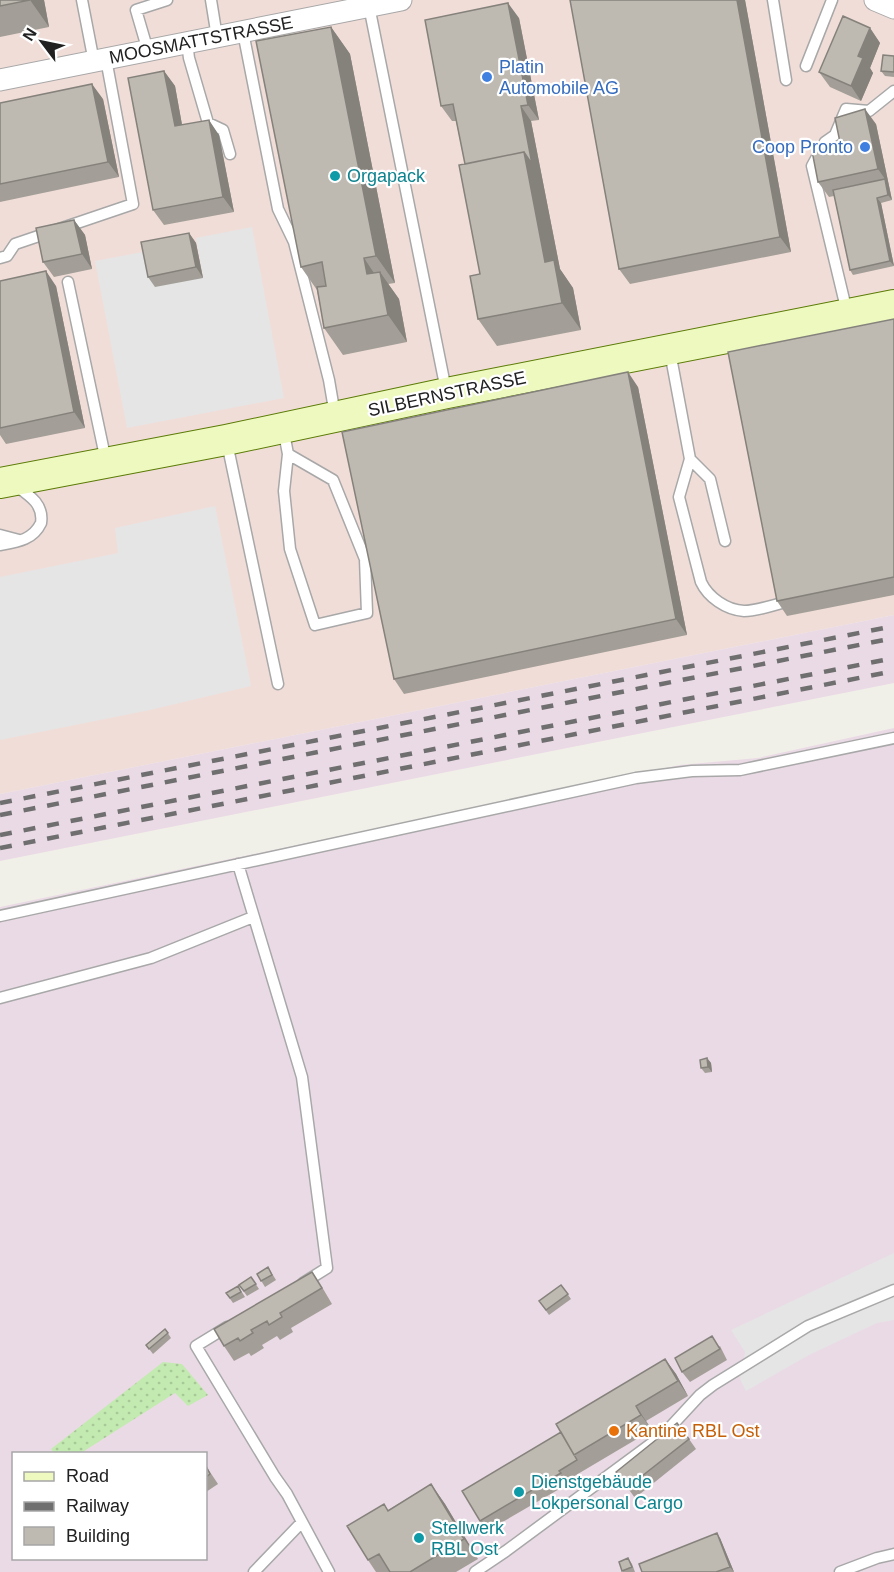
<svg xmlns="http://www.w3.org/2000/svg" width="894" height="1572" font-family="Arial,sans-serif">
  <defs>
    <pattern id="grass-dots" width="8" height="8" patternUnits="userSpaceOnUse" patternTransform="scale(1.5)"><rect width="8" height="8" fill="#c3eab0"/><path d="M2 2h.1M6 6h.1" fill="none" stroke="#a7c897" stroke-width="1.8" stroke-linecap="round"/></pattern>
  </defs>
  <rect width="100%" height="100%" fill="#f1f0e8"/>
  <path fill="#f1ddd8" d="M0 0H894V615L0 794Z"/>
  <path fill="#eadae5" fill-rule="evenodd" d="M894 615V683L0 861V794Z
    M894 728V1572H0V907L680 765 758 758ZM14 1454H206V1558H14Z"/>
  <path fill="url(#grass-dots)" d="M163 1362 182 1364 208 1395 188 1406 175 1393 81 1453H54L51 1449Z"/>
  <path fill="#e5e5e5" d="M252 227 284 398 127 428 95 261 148 251 155 286 203 277 196 238Z
    M215 506 251 686 150 710 0 740V577L118 553 115 528Z
    M894 1253V1320L877 1323 809 1355 746 1391 740 1379 745 1352 731 1330Z"/>
  <g fill="none" stroke-linecap="round" stroke-linejoin="round">
    <defs>
      <path id="lane" d="M82 0 94 62
        M211 0 217 37
        M773 0 786 80
        M369 6 446 390
        M243 32 278 209 294 242 329 380 335 415
        M187 43 189 58 208 123 223 130 230 154
        M148 51 136 10 167 0
        M806 66 832 0
        M0 258 7 256 15 244 133 204 106 59
        M68 282 106 461
        M847 312 812 166 825 142 835 135 846 109 869 111 894 91
        M670 352 690 459 710 479 725 541
        M283 428 288 454 333 480 365 559 367 613 315 625 290 549 284 491 288 454
        M227 443 278 684
        M690 459 679 497 701 582C708 597 726 610 744 611 756 611 770 606 782 603
        M0 535 19 540
        M0 545C17 542 33 540 41 523 44 504 29 495 16 486
        M238 864 302 1077 327 1268 303 1283
        M0 916 636 778 692 771 740 770 894 738
        M0 998 151 958 253 917
        M227 1327 196 1346 275 1477 287 1494 329 1572
        M254 1572 302 1522
        M475 1572 506 1551 663 1435 700 1395 713 1385 808 1326 894 1290
        M840 1572 877 1558 894 1554"/>
      <path id="street" d="M875 0 894 8
        M0 80 401 0"/>
      <path id="secondary" d="M0 483 226 440 447 393 894 305"/>
    </defs>
    <use href="#lane" stroke="#a8a8a8" stroke-width="13"/>
    <use href="#street" stroke="#a8a8a8" stroke-width="23"/>
    <use href="#secondary" stroke="#5b7b06" stroke-width="32"/>
    <use href="#lane" stroke="#fff" stroke-width="10"/>
    <use href="#street" stroke="#fff" stroke-width="21"/>
    <use href="#secondary" stroke="#edf9be" stroke-width="30"/>
    <path stroke="#6f6f6f" stroke-width="4.5" stroke-dasharray="12 12" stroke-linecap="butt" d="M0 803 894 626
      M0 815 894 638
      M0 835 894 658
      M0 848 894 671"/>
  </g>
  <path fill="#a39f98" d="M0 0H44L49 27 0 37Z
    M570 0H745L791 252 630 284 619 269Z
    M519 18 539 120 531 121 560 269 573 288 581 330 497 346 478 319 480 274 465 164 456 121H452L441 106Z
    M331 27 350 54 395 283 388 284 399 299 407 342 343 355 324 328 317 290 301 267Z
    M870 28 880 43 870 68 873 73 861 101 830 87 819 72Z
    M894 56V77L885 76 881 71Z
    M164 71 175 86 182 125 219 135 234 212 164 225 153 210Z
    M103 99 119 177 0 202V103Z
    M876 124 892 200 881 203 894 266 853 275 850 270 834 196 829 197 818 182 841 147Z
    M74 220 85 235 92 269 54 277 43 262Z
    M189 233 196 243 203 278 155 287 148 277Z
    M0 281 56 286 85 428 6 444 0 435Z
    M894 319V595L787 616 777 601Z
    M638 387 687 635 404 694 394 679Z
    M707 1058 711 1063 712 1072 705 1073 701 1068Z
    M268 1267 276 1280 265 1287 257 1274Z
    M251 1277 259 1289 247 1296 239 1285Z
    M561 1285 571 1299 549 1315 539 1301Z
    M238 1286 245 1297 233 1303 226 1293Z
    M322 1287 332 1304 291 1328 293 1332 280 1340 277 1336 262 1345 264 1348 251 1356 249 1353 234 1361 224 1346Z
    M165 1329 171 1338 153 1354 146 1345Z
    M720 1346 727 1360 690 1382 682 1372Z
    M665 1359 676 1374 688 1396 646 1421 652 1430 566 1481 568 1484 487 1531 480 1521 561 1432Z
    M689 1439 696 1449 635 1498 616 1472Z
    M206 1466 218 1484 206 1492Z
    M431 1484 445 1504 478 1559 456 1572H376L368 1560 384 1504 388 1510Z
    M720 1538 734 1572H642Z
    M628 1558 632 1564 635 1572H623L619 1562Z"/>
  <path fill="#85827c" d="M30 0H44L49 27Z
    M737 0H745L791 252 780 237Z
    M508 3 519 18 539 120 528 105Z
    M331 27 350 54 395 283 376 256Z
    M870 28 880 43 870 68 873 73 861 101 851 86 858 56Z
    M164 71 175 86 185 141 175 126Z
    M92 84 103 99 119 177 108 162Z
    M521 106 531 121 560 269 573 288 581 330 562 303 545 262 524 152Z
    M865 109 876 124 892 200 888 195 885 179 878 169Z
    M209 120 219 135 234 212 223 197Z
    M877 198 881 203 894 266 890 261Z
    M74 220 85 235 92 269 82 254Z
    M189 233 196 243 203 278 196 267Z
    M364 258 382 285 380 272 399 299 407 342 388 315 367 274Z
    M46 271 56 286 85 428 74 412Z
    M628 372 638 387 687 635 676 619Z
    M707 1058 711 1063 712 1072 708 1067Z
    M665 1359 676 1374 688 1396 678 1381Z
    M636 1406 652 1430 641 1415Z
    M431 1484 445 1504 478 1559 464 1539Z
    M717 1533 720 1538 734 1572 730 1567Z"/>
  <path fill="#beb9b1" stroke="#85827c" stroke-width="1.5" d="M0 0H30L0 6Z
    M570 0H737L780 237 619 269Z
    M508 3 528 105 521 106 532 164 524 152 465 164 453 104 441 106 425 20Z
    M843 16 870 28 858 56 863 58 851 86 819 72Z
    M331 27 376 256 364 258 367 274 380 272 388 315 324 328 317 287 326 286 322 262 301 267 256 41Z
    M883 55 894 56V72L881 71Z
    M164 71 175 126 209 120 223 197 153 210 128 78Z
    M92 84 108 162 0 184V103Z
    M865 109 878 169 818 182 812 151 841 147 835 118Z
    M524 152 545 262 554 260 562 303 478 319 470 276 480 274 459 165Z
    M885 179 888 195 877 198 890 261 850 270 833 190Z
    M74 220 82 254 43 262 36 228Z
    M189 233 196 267 148 277 141 242Z
    M46 271 74 412 0 428V281Z
    M894 319V577L777 601 728 352Z
    M628 372 676 619 394 679 342 432Z
    M707 1058 708 1067 701 1068 700 1060Z
    M268 1267 272 1275 261 1281 257 1274Z
    M312 1272 322 1288 280 1313 282 1317 269 1325 267 1321 251 1330 253 1333 240 1341 238 1338 224 1346 214 1329Z
    M251 1277 256 1284 244 1291 239 1285Z
    M561 1285 568 1294 546 1310 539 1301Z
    M238 1286 241 1292 230 1298 226 1293Z
    M165 1329 168 1333 149 1349 146 1345Z
    M712 1336 720 1349 682 1372 675 1358Z
    M665 1359 678 1381 636 1406 641 1415 574 1455 556 1424Z
    M677 1423 689 1439 628 1487 616 1472Z
    M561 1432 577 1460 559 1471 561 1473 480 1521 462 1491Z
    M206 1466 210 1474 206 1477Z
    M431 1484 464 1539 410 1572H390L379 1554 368 1560 347 1526 384 1504 388 1511Z
    M717 1533 730 1567 716 1572H642L639 1564Z
    M628 1558 632 1567 622 1571 619 1562Z"/>
  <g fill="#3f7fe0" stroke="#fff" stroke-width="2">
    <circle cx="487" cy="77" r="6"/>
    <circle cx="865" cy="147" r="6"/>
  </g>
  <g fill="#0f9aa8" stroke="#fff" stroke-width="2">
    <circle cx="335" cy="176" r="6"/>
    <circle cx="519" cy="1492" r="6"/>
    <circle cx="419" cy="1538" r="6"/>
  </g>
  <circle fill="#e8710a" stroke="#fff" stroke-width="2" cx="614" cy="1431" r="6"/>
  <g text-anchor="middle" dominant-baseline="central" stroke-width="4.5" stroke-linejoin="round" paint-order="stroke">
    <g font-size="18" fill="#212121" stroke="#fff">
      <text transform="translate(201 40) rotate(-11)">MOOSMATTSTRASSE</text>
      <text transform="translate(447 394) rotate(-12)">SILBERNSTRASSE</text>
    </g>
    <g font-size="18" fill="#366cbe" stroke="#fff" text-anchor="start">
      <text x="499" y="67">Platin<tspan x="499" dy="21">Automobile AG</tspan></text>
      <text x="853" y="147" text-anchor="end">Coop Pronto</text>
    </g>
    <g font-size="18" fill="#0d838f" stroke="#fff" text-anchor="start">
      <text x="347" y="176">Orgapack</text>
      <text x="531" y="1482">Dienstgebäude<tspan x="531" dy="21">Lokpersonal Cargo</tspan></text>
      <text x="431" y="1528">Stellwerk<tspan x="431" dy="21">RBL Ost</tspan></text>
    </g>
    <g font-size="18" fill="#c56008" stroke="#fff" text-anchor="start">
      <text x="626" y="1431">Kantine RBL Ost</text>
    </g>
  </g>
  <rect x="12" y="1452" width="195" height="108" fill="#ffffff" stroke="#a6a6a6" stroke-width="1.5"/>
  <rect x="24" y="1472" width="30" height="9" fill="#edf9be" stroke="#a6a6a6" stroke-width="1.5"/>
  <text x="66" y="1482" font-size="18" fill="#212121">Road</text>
  <rect x="24" y="1502" width="30" height="9" fill="#6f6f6f" stroke="#a6a6a6" stroke-width="1.5"/>
  <text x="66" y="1512" font-size="18" fill="#212121">Railway</text>
  <rect x="24" y="1527" width="30" height="18" fill="#beb9b1" stroke="#a6a6a6" stroke-width="1.5"/>
  <text x="66" y="1542" font-size="18" fill="#212121">Building</text>
  <g transform="translate(42 42) rotate(302)" stroke="#ffffff" stroke-width="4.5" paint-order="stroke">
  <path d="M0-4.5L10 22L0 15L-10 22Z" fill="#212121"/>
  <text y="-9" font-size="16" font-weight="bold" text-anchor="middle" fill="#212121">N</text>
  </g>
</svg>
